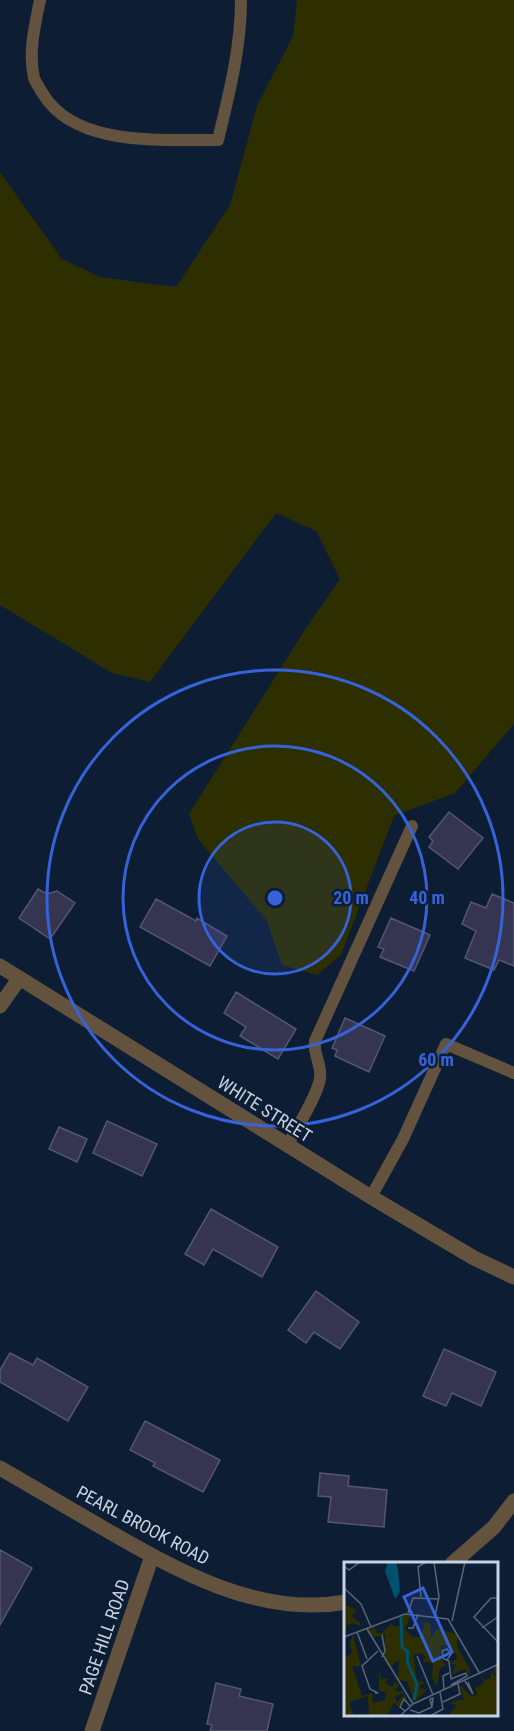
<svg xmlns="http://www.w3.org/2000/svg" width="514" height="1731" font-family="'Roboto Condensed',sans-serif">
  <rect width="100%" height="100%" fill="#0d1e34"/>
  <path fill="#2d2f00" d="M297 0H514V724L455 793 394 816 341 955 317 975 282 965 267 921 198 839 189 814 306 628 340 579 316 531 276 513 150 682 112 673 0 605V172L62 259 100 277 176 287 230 205 257 106 293 36Z"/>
  <path fill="#363551" stroke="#555573" stroke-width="1.5" d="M449 812 483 838 458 869 429 847 433 841 429 837Z
    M38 889 47 894 57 891 75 903 50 939 19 918Z
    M492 894 514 903V966L499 960 494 970 465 958 476 931 462 924 471 902 486 908Z
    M156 899 196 921 197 918 227 936 210 966 140 927Z
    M391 918 430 935 414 971 380 957 384 949 378 947Z
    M236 992 296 1029 278 1059 240 1036 246 1027 224 1013Z
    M345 1018 385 1036 369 1072 335 1056 337 1050 332 1048Z
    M107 1121 157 1144 142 1176 93 1153Z
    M59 1127 87 1139 77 1162 49 1149Z
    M211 1209 278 1247 262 1277 213 1249 204 1265 185 1254Z
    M316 1291 359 1322 340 1349 314 1332 306 1343 288 1330Z
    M444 1349 496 1372 481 1406 452 1393 446 1406 423 1396Z
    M10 1353 33 1365 37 1358 88 1387 68 1421 0 1382V1370Z
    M145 1421 220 1460 203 1492 153 1466 155 1463 130 1450Z
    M320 1473 349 1476 348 1486 387 1490 384 1527 328 1522 331 1497 318 1496Z
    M0 1550 32 1568 0 1625Z
    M216 1683 241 1689 239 1696 273 1704 267 1731H210L212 1725 207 1724Z"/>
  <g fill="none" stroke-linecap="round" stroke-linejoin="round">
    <path stroke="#63533e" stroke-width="12" d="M40 0C35 25 28 52 34 78 36 83 40 89 43 94 76 148 164 139 218 140 229 94 241 48 241 0
      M287 1146C296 1129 318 1095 320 1078 322 1065 313 1054 315 1041L412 826
      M371 1197 403 1139 446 1044 514 1073"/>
    <path stroke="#63533e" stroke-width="15" d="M0 1006 19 979
      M0 1468C34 1488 69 1508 103 1528 176 1570 259 1618 346 1602
      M453 1563 494 1527 514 1501
      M92 1731 152 1556"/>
    <path stroke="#63533e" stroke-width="15" d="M0 966 371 1197 474 1258 514 1277"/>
  </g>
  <circle cx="275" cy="898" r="76" fill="#3662da" fill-opacity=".12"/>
  <g fill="none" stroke="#3662da" stroke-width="3">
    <circle cx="275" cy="898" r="76"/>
    <circle cx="275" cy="898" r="152"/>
    <circle cx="275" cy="898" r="228"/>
  </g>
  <g text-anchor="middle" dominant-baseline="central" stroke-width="5" stroke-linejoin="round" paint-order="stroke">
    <g font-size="18" fill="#c7d2e2" stroke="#0d1e34">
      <text transform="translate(265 1109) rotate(32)">WHITE STREET</text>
      <text transform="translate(143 1525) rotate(28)">PEARL BROOK ROAD</text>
      <text transform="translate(104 1637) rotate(-71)">PAGE HILL ROAD</text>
    </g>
  </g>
  <g transform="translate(344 1562)">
    <rect width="154" height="154" fill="#0d1e34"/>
    <path d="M3 38 2 43 13 48 7 54 16 61V64L9 61 2 64 4 72 0 64V40ZM67 53 61 67 68 75H77L81 59 87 63V76L93 67 113 72V84L126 108V114L121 107 107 113 112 103 106 102 114 96 106 84 97 83 96 94 102 103 96 106 93 125 88 116 89 101 78 100 82 95 77 91 69 93 73 118 82 121 76 123V127H84L70 140 63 119 54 118 55 98 45 105 40 97 41 73 29 75 24 67 30 65 33 71H38L47 62 55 65 56 54ZM9 73 17 104H8L18 134 28 131 29 141 41 138 42 130 35 129V108L37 117H45L41 121 48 125 51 119 55 123 51 129 61 130 51 135 53 140 60 133 63 135 54 145 50 140 43 154H25L24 134 5 140 10 154H1L0 95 9 91 5 83ZM154 104V154H104L112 144 106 140 120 137 115 122 127 134 133 133 131 126 140 121 136 113 140 118 147 116V109L152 115 150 107Z" fill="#2d2f00"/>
    <path d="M44 0H52L54 8 56 30 51 37 41 9Z" fill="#00516f"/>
    <path fill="none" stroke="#00516f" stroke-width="3" d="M57 55 58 85 64 90 63 99 73 123 70 138"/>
    <path fill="none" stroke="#57667a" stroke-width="1.5" d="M90 0 95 35 91 54M0 4 5 8 16 0M0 26 17 42 27 65M77 35 74 5 82 0M155 36H147L130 55 155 81M64 51 69 36 95 37M108 59 121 0M64 66H69L74 52M138 66 155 54M23 67 69 142M13 70 23 97M38 73 41 89 38 95M0 75 61 52 104 57 136 112M73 94 89 133M103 98 107 92 103 87 98 89 99 95 100 97 105 99 107 117 122 111M121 119 129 132 124 120M107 123 123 114 122 111M100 127 99 114 105 111M31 131H34L26 127 18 104 34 89M99 140 116 132 114 122M66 148 75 151 88 145 86 137 89 136 88 144M61 149 56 145 60 137 66 144M56 154 69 142 155 102M86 154 99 147 96 130"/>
    <path fill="#3662da" fill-opacity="0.15" stroke="#3662da" stroke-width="3" d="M79 26 108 90 89 99 60 35Z"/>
    <rect width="154" height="154" fill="none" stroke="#c7d2e2" stroke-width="3"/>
  </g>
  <circle cx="275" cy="898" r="9" fill="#3662da" stroke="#0d1e34" stroke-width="3"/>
  <g font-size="18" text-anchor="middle" font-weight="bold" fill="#3662da" stroke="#0d1e34" stroke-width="5" stroke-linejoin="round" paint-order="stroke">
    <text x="351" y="904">20 m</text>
    <text x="427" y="904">40 m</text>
    <text x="436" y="1066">60 m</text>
  </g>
</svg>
